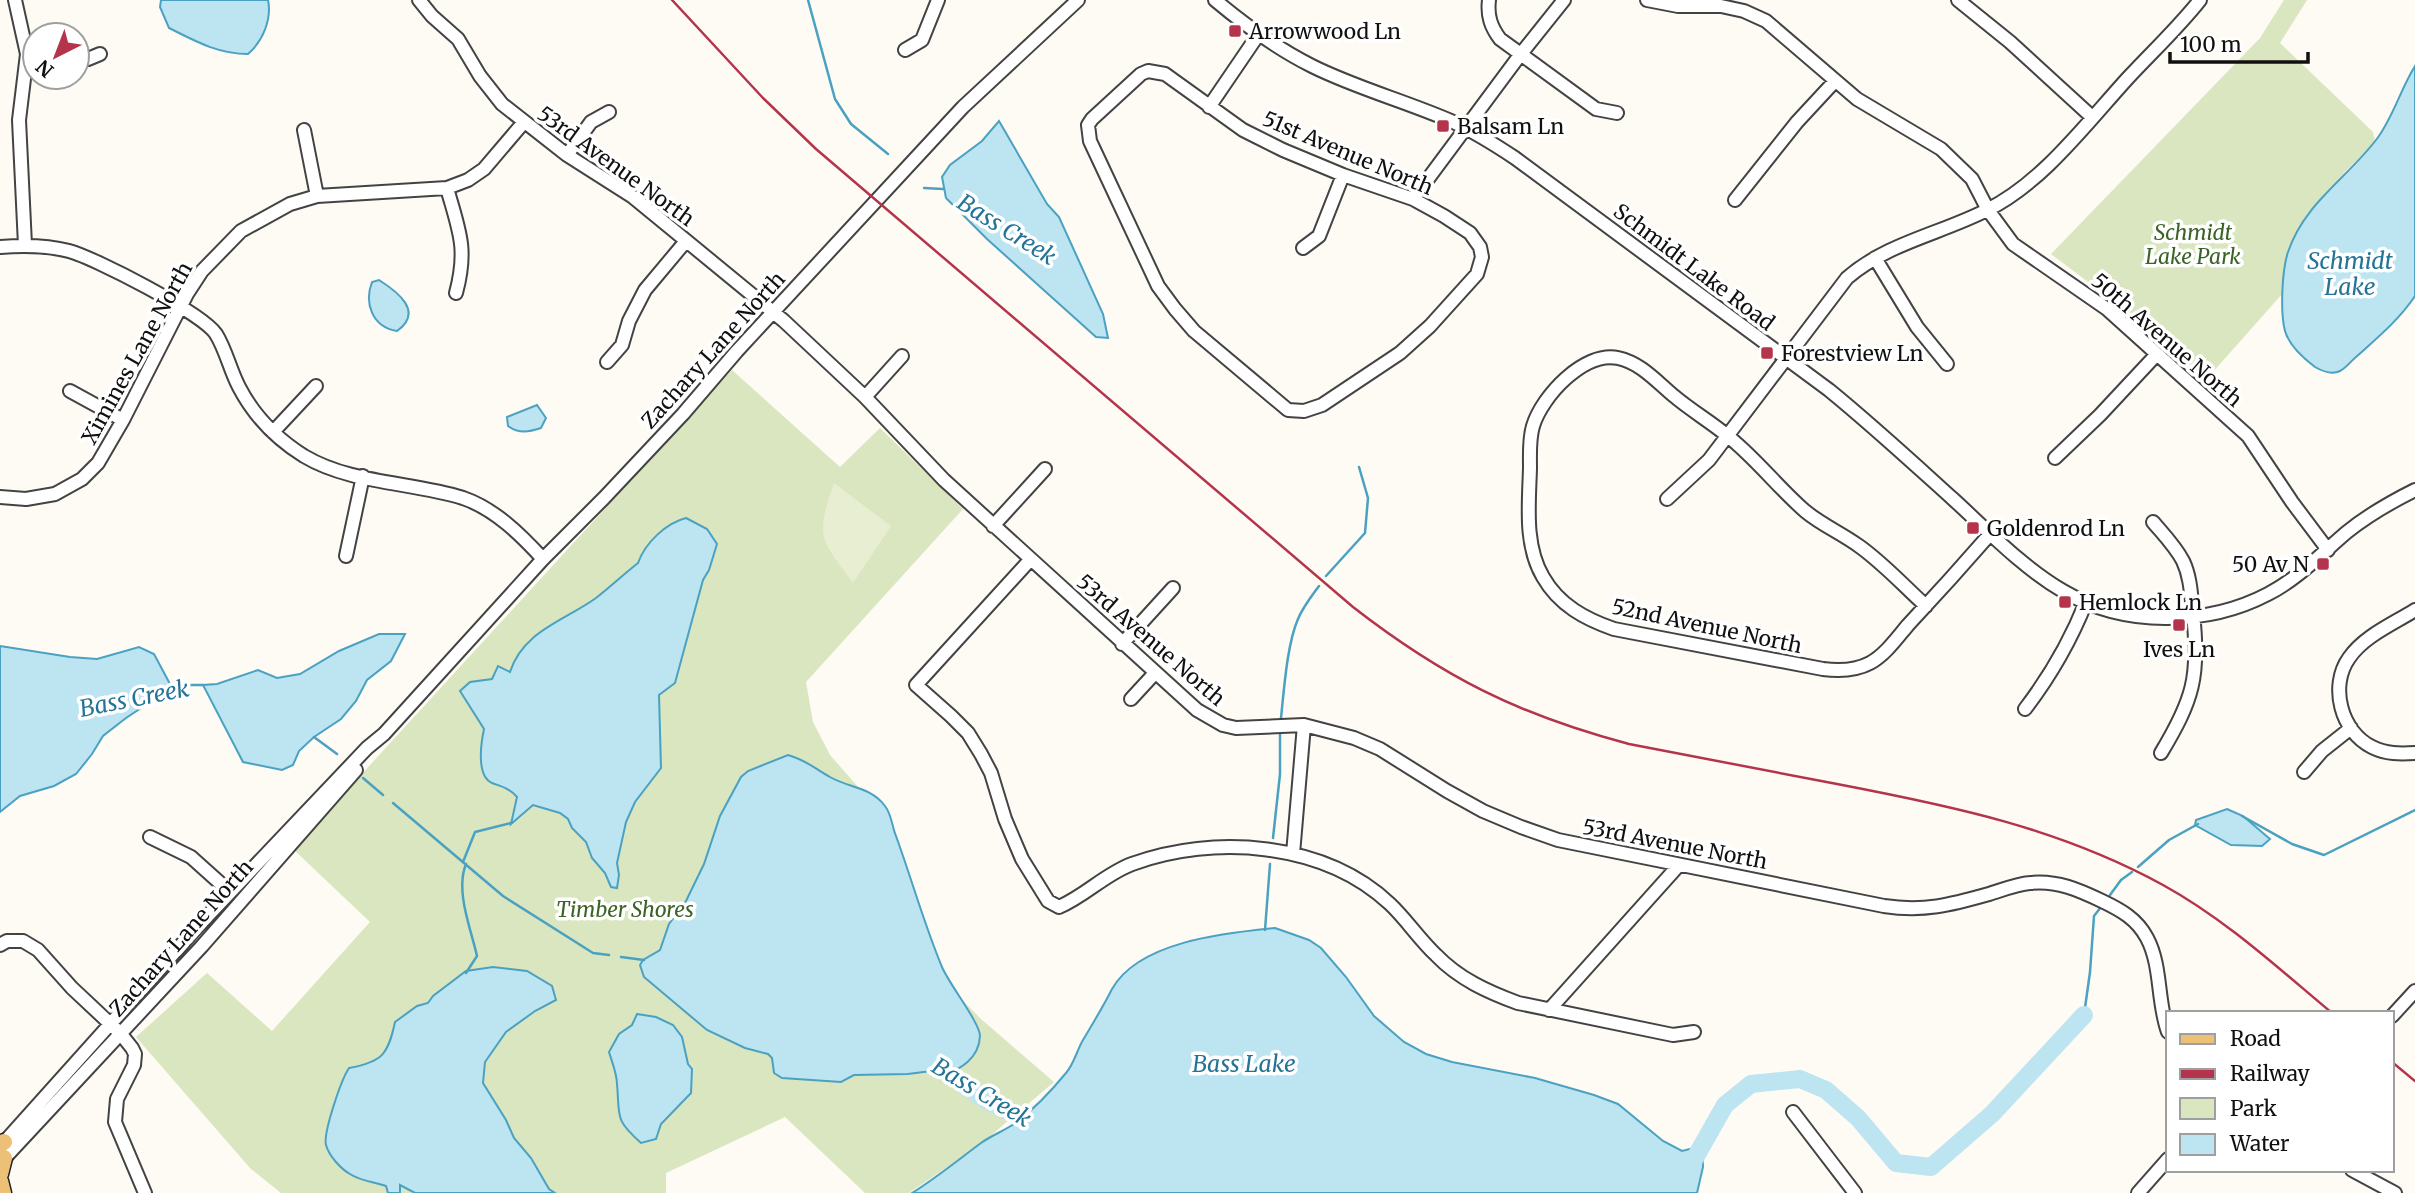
<svg xmlns="http://www.w3.org/2000/svg" width="2415" height="1193" font-family="Merriweather,serif">
  <rect width="100%" height="100%" fill="#fefbf4"/>
  <path fill="#d9e6c0" d="M2284 0H2307L2280 43 2373 132 2375 142C2330 188 2284 223 2283 293L2204 382 2116 303 2051 254 2260 38Z
    M732 370 840 467 880 428 963 509 806 682 813 722 830 755 859 788 884 805 938 958 954 992 981 1019 1054 1082 981 1144 909 1193H865L785 1117 666 1173V1193H281L250 1168 136 1037 207 973 272 1031 370 922 293 849Z"/>
  <path fill="#e8eed1" d="M834 483 891 526 853 583C845 571 827 551 824 537 820 520 829 499 834 483Z"/>
  <path fill="#bde4f1" stroke="#4aa1c1" stroke-width="2" d="M161 0H268C272 19 263 41 248 54 218 54 195 41 169 28L160 7Z
    M2415 66V296C2399 320 2377 338 2356 357 2351 361 2346 368 2340 371 2332 375 2322 371 2315 367 2303 358 2289 345 2285 331 2280 312 2282 270 2288 252 2304 204 2346 179 2376 140 2393 118 2400 90 2415 66Z
    M999 121 1047 204 1059 217 1103 314 1108 338 1096 337 987 239 946 198 942 177 950 165 982 141Z
    M379 280C398 292 424 312 397 331 372 327 364 303 372 282Z
    M537 405 546 418 541 428C529 432 519 434 508 426L507 417Z
    M686 518 707 529 717 544 709 570 703 580 675 683 659 695 661 768 635 802 626 822 617 863 619 875 617 888 611 887 605 873 592 858 586 842 572 828 568 819 560 813 533 805 511 824 517 797C509 788 503 787 492 783 476 776 481 743 484 729L460 691 470 682 492 679 498 666 510 672C523 631 564 621 596 598 610 587 624 574 638 563 645 543 666 523 686 518Z
    M379 634H405L391 661 367 680 356 701 341 719 314 737 299 751 293 765 282 770 243 762 203 685 217 684 258 670 277 678 300 674 339 651Z
    M0 646 70 657 97 659 139 647 154 654 170 684 176 685 126 718 103 736 92 754 76 774 54 786 20 796 0 812Z
    M788 755C806 760 814 768 830 777 849 788 871 787 885 806 892 815 892 827 896 836 912 880 924 924 942 967 949 984 980 1023 980 1036 979 1059 960 1069 943 1076L931 1071 908 1074 854 1075 841 1082 782 1078 774 1073 772 1058 768 1054 745 1048 707 1030 644 977 640 965 643 960 660 950 669 924 686 901 704 864 720 816 741 777 748 771Z
    M2227 809 2243 816 2270 839 2262 846 2231 845 2195 825 2196 820Z
    M1275 928 1309 940 1321 948 1346 977 1374 1016 1404 1042 1426 1054 1452 1062 1535 1078 1594 1095 1618 1104 1663 1141 1682 1151 1702 1146 1703 1167 1697 1193H912C936 1178 958 1160 981 1143 992 1135 1006 1130 1017 1122 1035 1108 1052 1090 1066 1073 1074 1064 1077 1050 1083 1040 1093 1023 1103 1007 1112 989 1139 941 1226 933 1275 928Z
    M493 967 527 971 552 986 556 1000 535 1011 506 1032 485 1062 483 1083 506 1120 514 1138 531 1158 549 1189 555 1193H415L400 1185V1193H388L386 1186C375 1182 360 1181 350 1174 341 1169 329 1156 326 1145 323 1133 341 1080 349 1068 382 1062 388 1055 395 1022L417 1006 428 1003 433 996 466 971Z
    M637 1014 656 1017 673 1025 682 1037 688 1064 692 1069 691 1093 661 1124 656 1139 641 1143C614 1119 620 1117 617 1084 617 1074 612 1062 609 1052L619 1034 632 1025Z"/>
  <g fill="none" stroke-linecap="round" stroke-linejoin="round">
    <path stroke="#4aa1c1" stroke-width="2.5" d="M808 0 835 99 851 124 888 154
      M924 188 943 189
      M1326 576 1365 533 1368 498 1359 467
      M176 685H203
      M1281 718C1284 690 1287 644 1298 619 1303 607 1311 597 1319 586
      M314 737 337 754
      M363 778 383 795
      M393 803 503 896 593 953 609 955
      M2242 816 2292 844 2324 855 2415 810
      M1273 838 1280 774V733
      M463 862 475 832 511 823
      M2138 867 2169 840 2198 824
      M2110 895 2121 880 2132 872
      M1265 930 1270 864
      M621 957 644 960
      M466 973 477 956C471 929 455 891 466 864
      M2084 1015 2090 972 2094 916 2101 907"/>
    <path stroke="#bde4f1" stroke-width="18" d="M928 1060 986 1100 1038 1127 1042 1126
      M1691 1165 1725 1105 1751 1084 1800 1079 1826 1090 1858 1118 1896 1163 1931 1167 1992 1114 2084 1015"/>
    <defs>
      <path id="minor" d="M15 0 27 54 19 120 25 245
        M419 0 432 16 458 39 480 76 502 104 567 155 633 197 784 321 865 397 944 480 1197 710 1223 725 1236 728 1304 725 1354 738 1380 749 1447 791 1483 811 1521 827 1558 840 1884 906C1924 912 1950 905 1989 894 2002 890 2017 884 2030 883 2057 880 2079 890 2102 901 2121 910 2137 919 2147 938 2162 966 2157 1002 2168 1032
        M1215 0C1246 26 1276 48 1312 66 1356 88 1405 101 1451 121 1473 131 1494 144 1515 158L1829 390C1872 425 1912 462 1953 499 1988 531 2022 567 2063 591 2124 627 2207 626 2268 594 2299 578 2321 554 2347 532 2368 515 2391 502 2415 490
        M1489 0C1487 16 1491 27 1500 39L1596 109 1617 113
        M1647 0 1678 6H1721L1744 11 1766 21 1857 99 1941 149 1972 179 1988 210 2013 244 2107 309 2248 436 2292 502 2328 550
        M1958 0 2010 42 2092 117
        M905 50 922 40 938 0
        M77 58 88 59 100 54
        M1148 71 1165 74 1243 130 1283 150 1343 175 1413 199 1444 216 1470 233 1480 247 1482 257 1477 274 1430 326 1400 353 1322 405 1304 411 1288 410 1194 331 1175 309 1158 286 1090 141 1088 125 1092 119 1141 74Z
        M1209 107 1258 35
        M304 130 317 196
        M567 155 591 122 609 112
        M447 188C459 231 468 248 456 293
        M1413 199 1520 55 1564 0
        M1735 200 1797 122 1835 81
        M0 247C23 245 46 245 69 251 95 258 202 313 216 334 226 350 230 370 239 387 254 416 277 439 304 456 351 484 412 482 463 498 495 509 521 535 543 559
        M1303 248 1319 236 1343 175
        M1875 258 1917 327 1947 364
        M607 362 622 345 629 321 645 290 686 241
        M70 391 123 420
        M865 397 902 356
        M273 432 316 386
        M2055 458 2100 415 2157 354
        M0 497 26 499 55 494 82 479 98 463 123 420 187 294 202 271 241 231 290 204 317 196 447 188 468 180 484 169 524 122
        M1667 499 1709 460 1847 278C1887 243 1940 234 1987 210 2042 183 2086 124 2127 79 2151 53 2178 28 2200 0
        M2153 522C2164 535 2175 546 2183 561 2191 578 2191 596 2193 614 2200 676 2193 700 2161 753
        M993 526 1045 469
        M346 556 363 476
        M1030 560 916 685 951 716 968 733 981 754 991 773 1005 819 1022 859 1048 901 1059 907C1085 896 1105 874 1132 864 1214 834 1324 842 1390 904 1406 919 1419 939 1436 955 1459 979 1488 992 1518 1003L1673 1035 1694 1032
        M1926 606C1904 586 1883 563 1859 546 1841 533 1822 525 1805 511 1781 490 1761 465 1737 444 1718 426 1694 413 1674 396 1656 381 1641 363 1618 358 1584 351 1542 396 1533 426 1529 439 1530 455 1530 468 1529 504 1524 545 1543 577 1559 605 1585 619 1614 629L1823 669C1839 671 1855 671 1870 663 1885 655 1897 638 1908 625 1936 595 1964 564 1991 533
        M2415 610C2393 624 2364 636 2349 658 2329 686 2341 732 2372 747 2386 754 2400 754 2415 753
        M1122 644 1173 588
        M1131 699 1155 673
        M2025 709C2051 675 2070 642 2086 602
        M2304 772 2322 751 2351 728
        M150 837 191 857 230 892
        M1293 854 1304 725
        M0 945 7 941H23L38 950 72 988 120 1033 132 1048 135 1054 134 1065 117 1099 115 1122 145 1193
        M1549 1010 1679 865
        M2392 1016 2415 991
        M1793 1112 1855 1193
        M0 1147 199 925 367 748 384 734 543 559 604 498 683 414 737 351 963 107 1078 0
        M0 1163 202 946 356 770
        M2352 1170 2395 1193
        M2138 1193 2168 1159"/>
      <path id="major" d="M0 1144 4 1142
        M0 1174 4 1158
        M0 1181 3 1193"/>
    </defs>
    <use href="#minor" stroke="#434343" stroke-width="16"/>
    <use href="#major" stroke="#212121" stroke-width="19"/>
    <use href="#minor" stroke="#fff" stroke-width="12"/>
    <use href="#major" stroke="#ecc076" stroke-width="16"/>
    <path stroke="#b4344b" stroke-width="2.5" d="M672 0 763 98 816 149 1353 607C1443 677 1519 715 1629 744 1698 757 1767 770 1837 784 1952 806 2059 828 2163 885 2225 919 2278 968 2332 1013
      M2392 1062 2415 1081"/>
  </g>
  <g fill="#b4344b" stroke="#fff" stroke-width="2.5">
    <rect x="1228" y="24" width="14" height="14" rx="3.5"/>
    <rect x="1436" y="119" width="14" height="14" rx="3.5"/>
    <rect x="1760" y="346" width="14" height="14" rx="3.5"/>
    <rect x="1966" y="521" width="14" height="14" rx="3.5"/>
    <rect x="2316" y="557" width="14" height="14" rx="3.5"/>
    <rect x="2058" y="595" width="14" height="14" rx="3.5"/>
    <rect x="2172" y="618" width="14" height="14" rx="3.5"/>
  </g>
  <g text-anchor="middle" dominant-baseline="central" stroke-width="7" stroke-linejoin="round" paint-order="stroke">
    <g font-size="21" fill="#101010" stroke="#fff" text-anchor="start">
      <text x="1249" y="31">Arrowwood Ln</text>
      <text x="1457" y="126">Balsam Ln</text>
      <text x="1781" y="353">Forestview Ln</text>
      <text x="1987" y="528">Goldenrod Ln</text>
      <text x="2309" y="564" text-anchor="end">50 Av N</text>
      <text x="2079" y="602">Hemlock Ln</text>
      <text x="2179" y="649" text-anchor="middle">Ives Ln</text>
    </g>
    <g font-size="21" fill="#101010" stroke="#fff">
      <text transform="translate(1348 153) rotate(23)">51st Avenue North</text>
      <text transform="translate(616 166) rotate(36)">53rd Avenue North</text>
      <text transform="translate(1694 267) rotate(37)">Schmidt Lake Road</text>
      <text transform="translate(2167 340) rotate(41)">50th Avenue North</text>
      <text transform="translate(713 350) rotate(-48)">Zachary Lane North</text>
      <text transform="translate(137 353) rotate(-61)">Ximines Lane North</text>
      <text transform="translate(1707 626) rotate(12)">52nd Avenue North</text>
      <text transform="translate(1151 640) rotate(41)">53rd Avenue North</text>
      <text transform="translate(1675 844) rotate(11)">53rd Avenue North</text>
      <text transform="translate(181 938) rotate(-48)">Zachary Lane North</text>
    </g>
    <g font-size="21" font-style="italic" fill="#3a6325" stroke="#fff">
      <text x="2193" y="232">Schmidt<tspan x="2193" dy="24">Lake Park</tspan></text>
      <text x="625" y="909">Timber Shores</text>
    </g>
    <g font-size="23" font-style="italic" fill="#247497" stroke="#fff">
      <text transform="translate(1007 229) rotate(32)">Bass Creek</text>
      <text x="2350" y="260">Schmidt<tspan x="2350" dy="26">Lake</tspan></text>
      <text transform="translate(134 698) rotate(-11)">Bass Creek</text>
      <text x="1244" y="1063">Bass Lake</text>
      <text transform="translate(982 1092) rotate(31)">Bass Creek</text>
    </g>
  </g>
  <rect x="2166" y="1011" width="228" height="161" fill="#ffffff" stroke="#9f9f9f" stroke-width="2"/>
  <rect x="2180" y="1034" width="35" height="10" fill="#ecc076" stroke="#9f9f9f" stroke-width="2"/>
  <text x="2230" y="1046" font-size="21" fill="#101010">Road</text>
  <rect x="2180" y="1069" width="35" height="10" fill="#b4344b" stroke="#9f9f9f" stroke-width="2"/>
  <text x="2230" y="1081" font-size="21" fill="#101010">Railway</text>
  <rect x="2180" y="1098" width="35" height="21" fill="#d9e6c0" stroke="#9f9f9f" stroke-width="2"/>
  <text x="2230" y="1116" font-size="21" fill="#101010">Park</text>
  <rect x="2180" y="1134" width="35" height="21" fill="#bde4f1" stroke="#9f9f9f" stroke-width="2"/>
  <text x="2230" y="1151" font-size="21" fill="#101010">Water</text>
  <g transform="translate(56 56) rotate(222)"><circle r="33" fill="#ffffff" stroke="#9f9f9f" stroke-width="2"/>
  <path d="M0-5L12 26L0 18L-12 26Z" fill="#b4344b"/>
  <text y="-10" font-size="19" font-weight="bold" text-anchor="middle" fill="#101010">N</text>
  </g>
  <path d="M2170 52v10h138v-10" fill="none" stroke="#101010" stroke-width="3.5"/>
  <text x="2180" y="52" font-size="21" fill="#101010" stroke="#ffffff" stroke-width="5" paint-order="stroke">100 m</text>
</svg>
